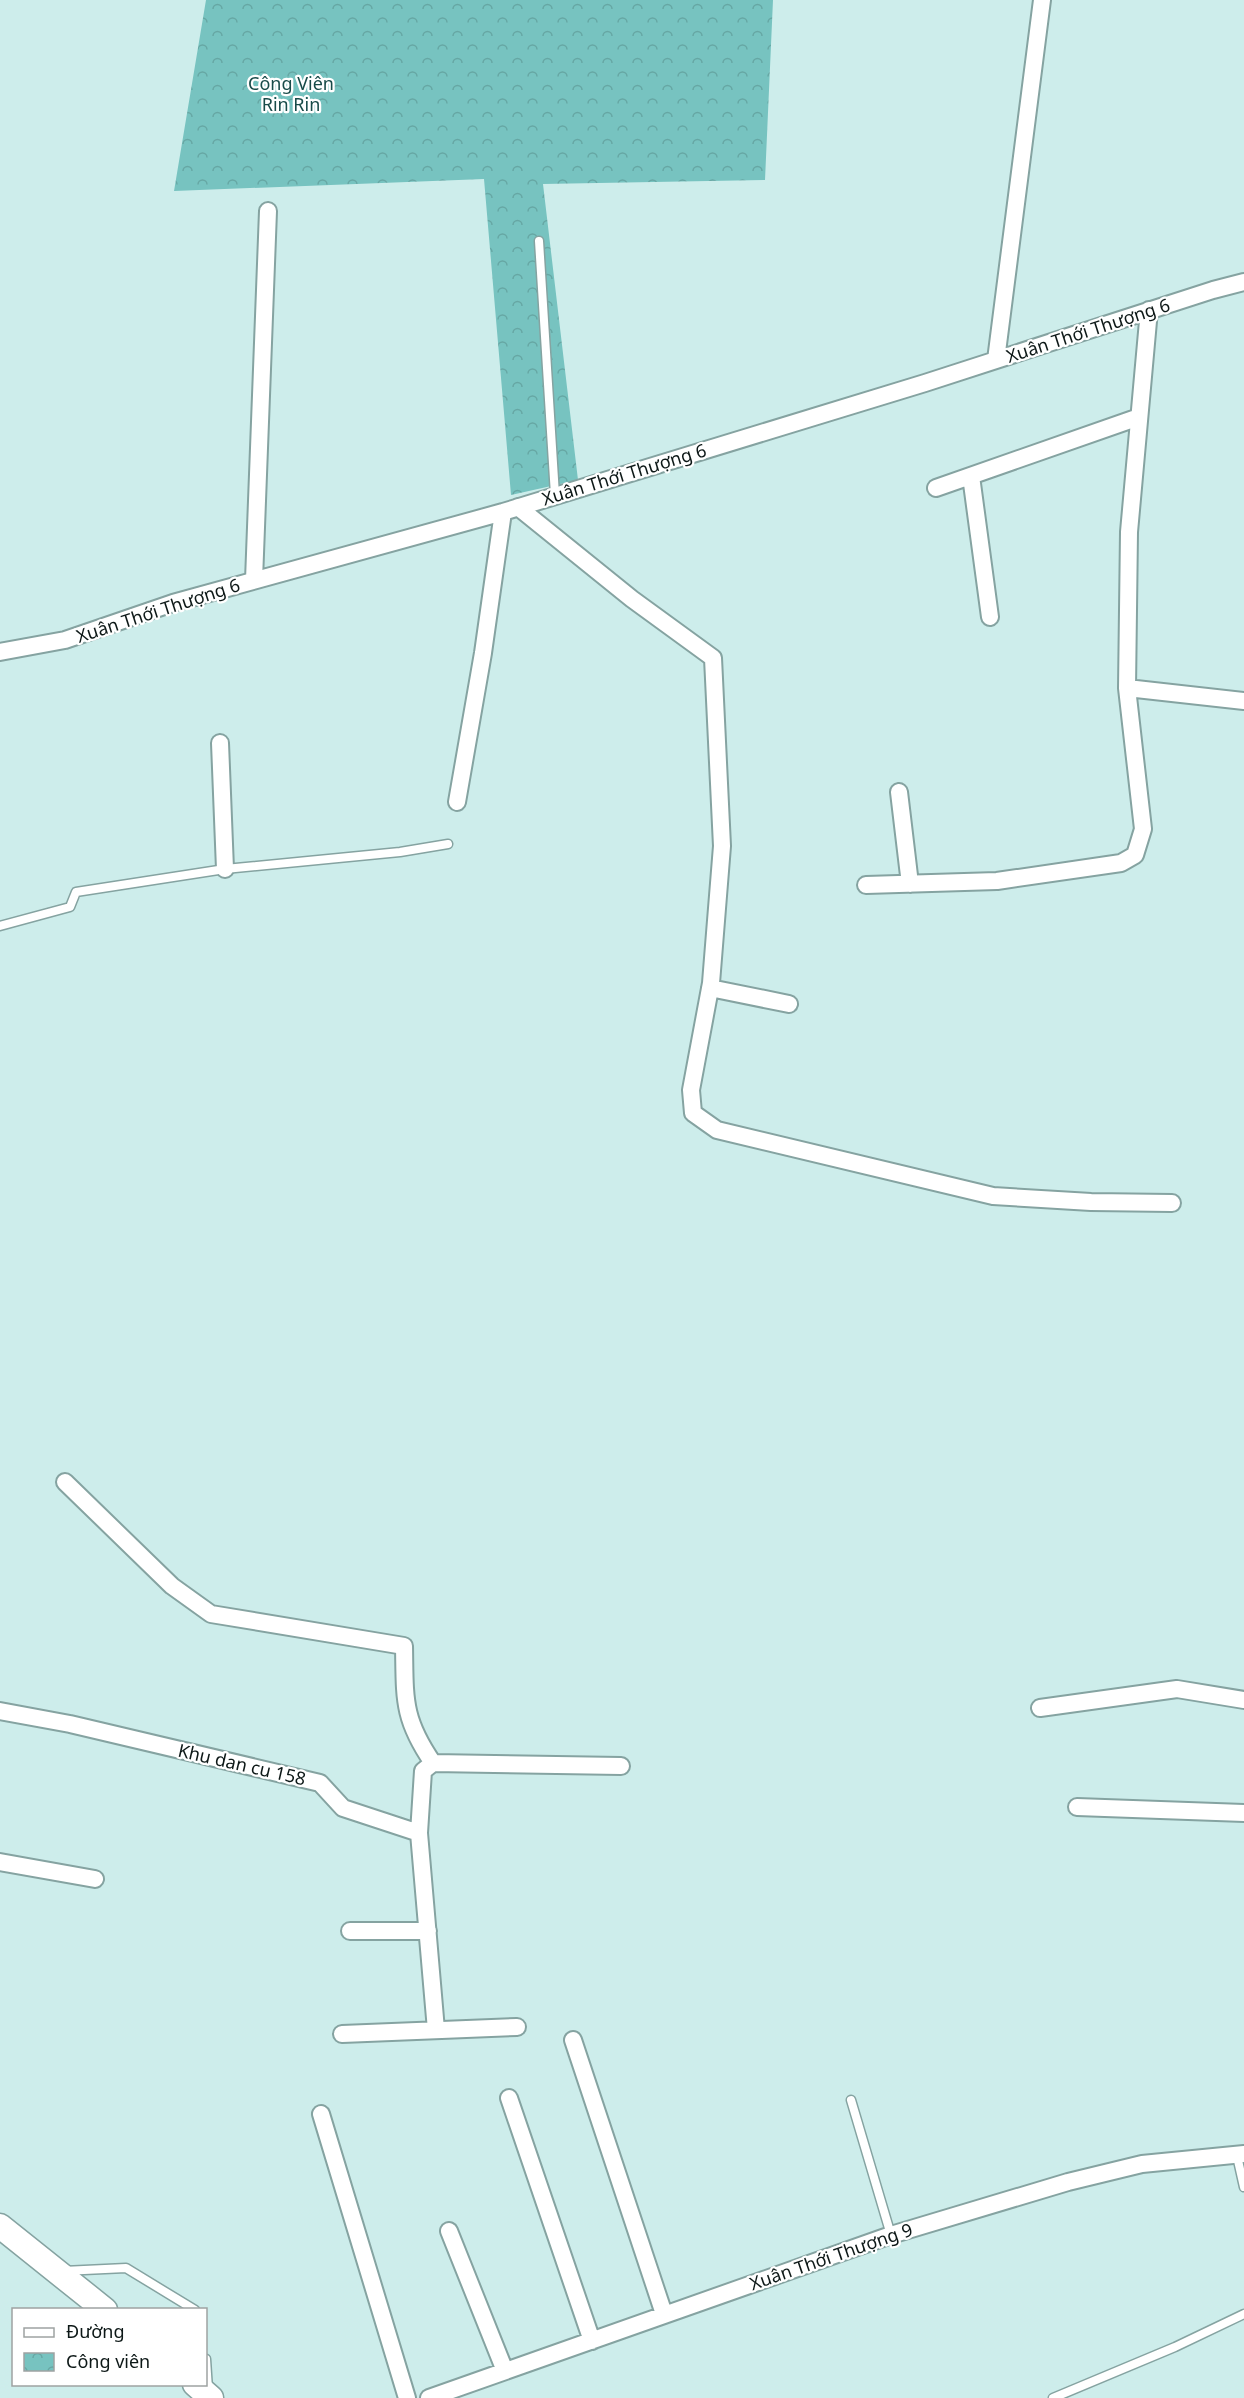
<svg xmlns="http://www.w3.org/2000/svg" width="1244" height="2398" font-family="'Noto Sans',sans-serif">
  <defs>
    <pattern id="park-crowns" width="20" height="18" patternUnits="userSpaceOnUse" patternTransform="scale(1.5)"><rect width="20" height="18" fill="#77c3c0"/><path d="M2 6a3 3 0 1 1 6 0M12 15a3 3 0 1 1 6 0" fill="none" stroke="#66a7a4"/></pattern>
  </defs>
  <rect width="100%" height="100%" fill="#cdedeb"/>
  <path fill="url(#park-crowns)" d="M206 0H773L765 180 543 184 578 480 511 495 484 179 174 191Z"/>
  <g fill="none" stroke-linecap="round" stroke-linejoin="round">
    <defs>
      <path id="lane" d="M539 241 555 495
        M0 926 70 907 76 892 225 869 400 852 448 844
        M851 2100 891 2235
        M1237 2156 1244 2187
        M63 2271 126 2268 195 2310
        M206 2359 208 2389
        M1053 2398 1175 2347 1244 2314"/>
      <path id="street" d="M1149 310 1129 532 1127 688 1244 701
        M996 360 1042 0
        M971 476 990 617
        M936 488 1139 417
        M518 507 632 599 713 658 722 846 711 983 691 1090 693 1113 717 1130 993 1196 1091 1202 1172 1203
        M254 580 268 211
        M0 652 65 640 173 603 503 512 925 383 1213 290 1244 282
        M220 743 225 869
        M899 792 910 884
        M457 802 483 653 503 512
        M866 885 997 881 1121 863 1135 855 1143 829 1127 688
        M710 988 789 1004
        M65 1482 172 1586 211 1614 404 1646C405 1698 402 1718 433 1763
        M1040 1708 1177 1689 1244 1700
        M0 1711 70 1724 320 1783 343 1808 419 1833 436 2030
        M1077 1807 1244 1813
        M419 1833 423 1771 433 1763 621 1766
        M0 1862 95 1879
        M350 1931H428
        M342 2034 517 2027
        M573 2040 664 2314
        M509 2098 592 2341
        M321 2114 407 2398
        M449 2231 505 2371
        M429 2398 891 2235 1068 2182 1142 2164 1244 2154"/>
      <path id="secondary" d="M0 2226 105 2310
        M195 2384 211 2398"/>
    </defs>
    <use href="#lane" stroke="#85a3a1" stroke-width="11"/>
    <use href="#street" stroke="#85a3a1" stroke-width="20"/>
    <use href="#secondary" stroke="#85a3a1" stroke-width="27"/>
    <use href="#lane" stroke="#fff" stroke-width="8"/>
    <use href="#street" stroke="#fff" stroke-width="16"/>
    <use href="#secondary" stroke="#fff" stroke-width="24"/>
  </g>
  <g text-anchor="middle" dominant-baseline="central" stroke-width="4.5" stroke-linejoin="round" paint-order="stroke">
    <g font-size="18" fill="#184b49" stroke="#fff">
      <text x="291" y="83">Công Viên<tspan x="291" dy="21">Rin Rin</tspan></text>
    </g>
    <g font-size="18" fill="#0d1817" stroke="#fff">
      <text transform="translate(1088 330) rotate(-18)">Xuân Thới Thượng 6</text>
      <text transform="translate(624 474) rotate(-17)">Xuân Thới Thượng 6</text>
      <text transform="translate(158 610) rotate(-18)">Xuân Thới Thượng 6</text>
      <text transform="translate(242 1764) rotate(13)">Khu dan cu 158</text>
      <text transform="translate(831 2256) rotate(-19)">Xuân Thới Thượng 9</text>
    </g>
  </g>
  <rect x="12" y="2308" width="195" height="78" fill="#ffffff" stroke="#9ea3a2" stroke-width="1.5"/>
  <rect x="24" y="2328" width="30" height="9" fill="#ffffff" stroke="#9ea3a2" stroke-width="1.5"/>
  <text x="66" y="2338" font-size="18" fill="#0d1817">Đường</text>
  <rect x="24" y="2353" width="30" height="18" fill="url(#park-crowns)" stroke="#9ea3a2" stroke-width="1.5"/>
  <text x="66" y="2368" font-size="18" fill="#0d1817">Công viên</text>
</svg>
